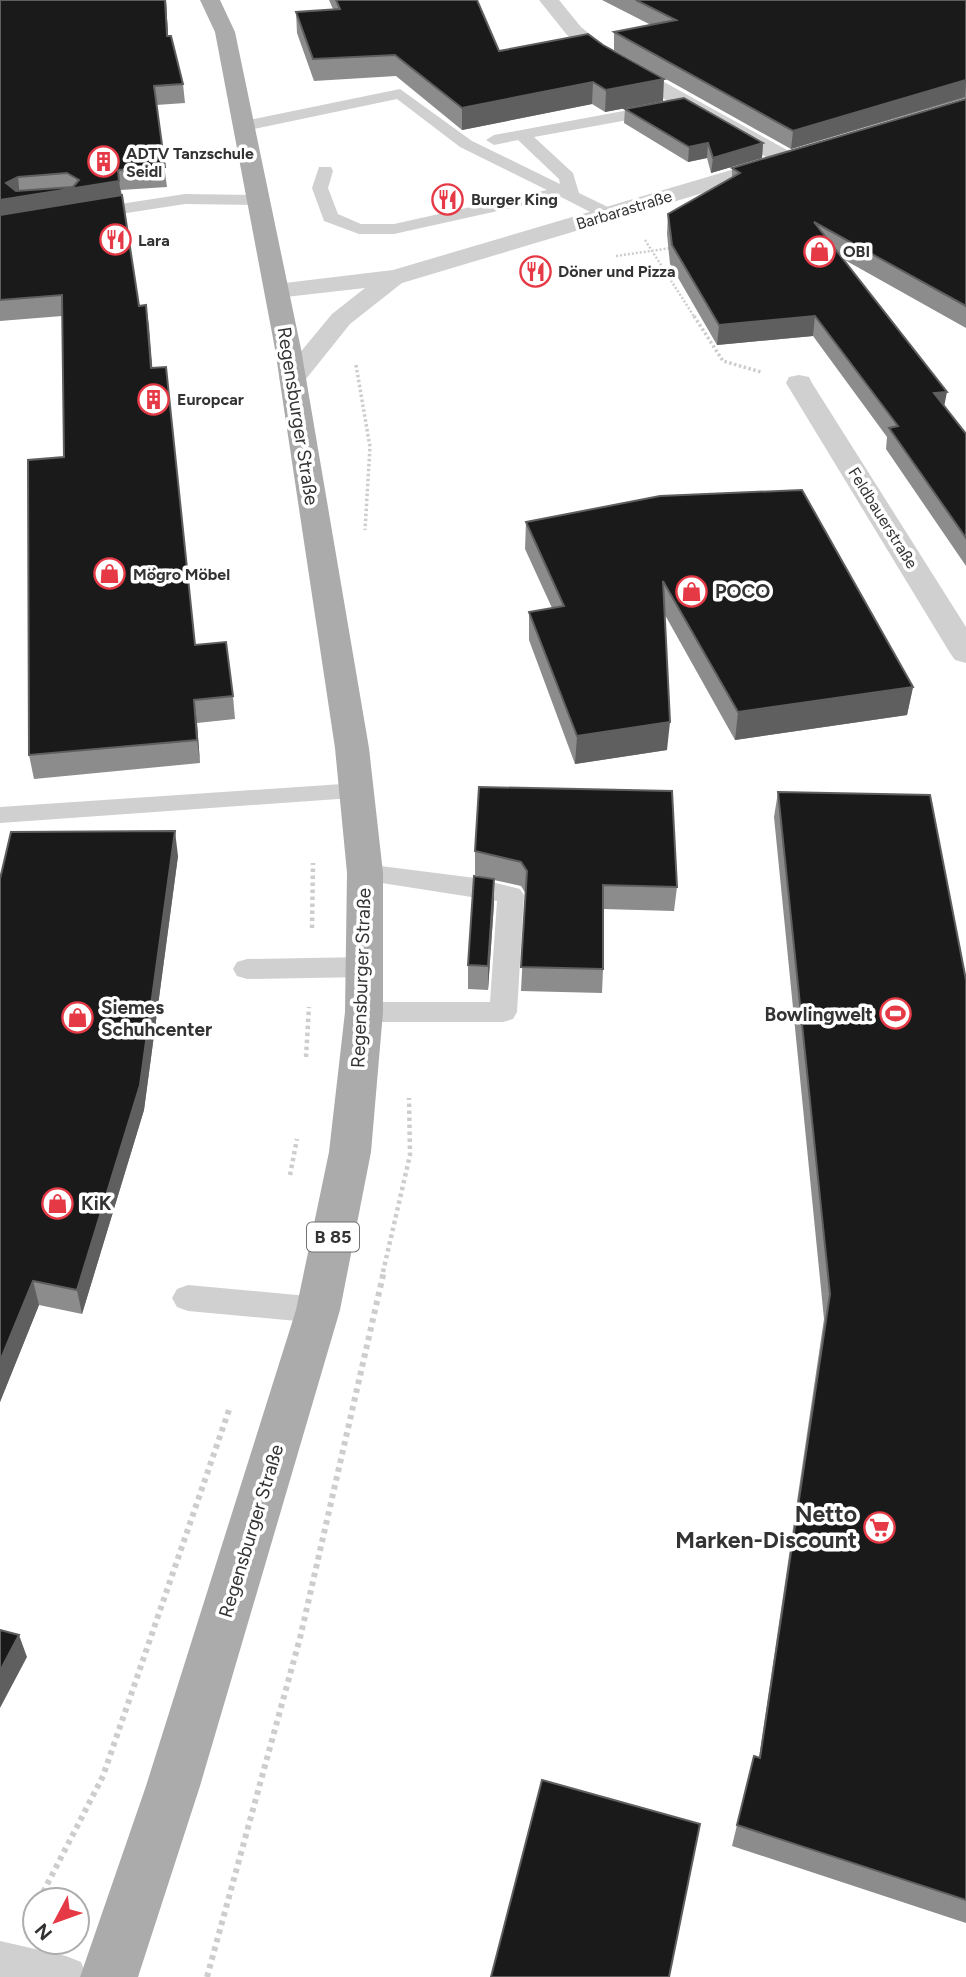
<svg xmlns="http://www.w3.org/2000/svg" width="966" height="1977" font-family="Figtree,sans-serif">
  <rect width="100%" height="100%" fill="#fff"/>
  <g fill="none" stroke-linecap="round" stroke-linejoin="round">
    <path stroke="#cdcdcd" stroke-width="2.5" stroke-dasharray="2 2" stroke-linecap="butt" d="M645 240 695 318
      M616 256 671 248"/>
    <path stroke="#cdcdcd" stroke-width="3.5" stroke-dasharray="2.5 2.5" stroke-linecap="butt" d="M694 316 723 361 761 372
      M356 365 370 447 365 530"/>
    <path stroke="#cdcdcd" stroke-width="4.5" stroke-dasharray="3.5 3.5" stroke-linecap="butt" d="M312 928 313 863
      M306 1057 309 1007
      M290 1175 297 1139
      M383 1272 410 1155 409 1098"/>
    <path stroke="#cdcdcd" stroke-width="6" stroke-dasharray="4.5 4.5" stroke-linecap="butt" d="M39 1900 103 1776 230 1407
      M29 1918 35 1907
      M207 1977 300 1638 384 1271"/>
    <path fill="#d0d0d0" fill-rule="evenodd" d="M400 89 472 141 560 184 559 179 518 140 494 145 486 140 494 135 661 104 669 109 661 114 534 137 573 173 579 193 614 210 617 214 614 218H602L561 197 394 234H359L324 221 312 188 319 167H331L333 171 328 188 338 214 361 224H394L547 190 460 147 397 99 244 131 236 126 244 121Z
      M185 194 259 195 268 200 259 205 185 204 88 219 79 214 88 209Z
      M357 783 366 785 370 791 366 797 0 823V807Z
      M365 864 475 878 520 889 524 895 517 1012 513 1019 503 1022H364L354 1019 350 1012 354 1005 364 1002H490L497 901 356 879 352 873 356 867Z
      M364 957 374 960 378 967 374 974 364 977 247 979 237 976 233 969 237 962 247 959Z
      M188 1285 318 1297 329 1301 334 1310 329 1319 318 1323 188 1311 177 1307 172 1298 177 1289Z
      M0 1941 66 1956 81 1962 87 1977H0Z"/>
    <path fill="#d0d0d0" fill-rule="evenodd" d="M539 0H559L581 27 617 56 796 155 799 160 796 165H780L603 64 567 35Z
      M799 375 809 377 812 383 966 627V663L955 660 950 653 786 383 789 377Z"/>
    <path fill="#d0d0d0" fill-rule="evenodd" d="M782 155 790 157 793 162 790 167 402 283 350 324 302 384 292 386 282 384 279 378 332 314 365 288 277 298 268 295 264 290 268 285 393 270Z"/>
    <path fill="#ababab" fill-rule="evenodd" d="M200 0H220L235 32 301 349 369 748 383 873V1012L371 1152 340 1310 200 1786 138 1977H80L146 1786 296 1310 329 1152 345 1012 347 873 335 748 275 349 215 32Z"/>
  </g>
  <path fill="#8c8c8c" d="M0 0H166L168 36 183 84 185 103 156 105 167 187 121 190 139 306 146 305 152 368 195 645 233 696 235 719 197 723 200 763 34 779 29 755 64 457 62 316 0 321Z
    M329 0H477L499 51 663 101 605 112 592 104 462 130 396 76 314 81 297 33 296 12 333 9Z
    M602 0H966V98L791 149 614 50V32L651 25Z
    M966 99V328L843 259 944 407 966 434V566L886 449 887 437 813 336 717 345 670 264 667 234 668 214 732 177V168Z
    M625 109 763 143 762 158 711 173 707 158 688 162 624 123Z
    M526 522 913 687 907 715 735 740 665 615 667 750 575 764 529 640V612L552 608 525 549Z
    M778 792 966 980V1923L732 1846 737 1825 759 1758 824 1319 774 817Z
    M475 851 677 887 674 911 603 909V969L602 993 521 991 526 894 521 886 494 880V903L488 990 468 989V965L484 877 475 875Z
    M178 856 144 1110 82 1314 39 1305 0 1402V879Z"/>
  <path fill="#5f5f5f" d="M165 0H166L169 54 167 36Z
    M664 79 663 101 605 112 606 90Z
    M966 80 965 97 791 149 793 131Z
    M593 82 592 104 462 130V108Z
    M708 143 707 158 688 162 689 147Z
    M763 143 762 158 711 173 713 158Z
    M18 177 20 197 119 181 122 200 0 220V200L6 183Z
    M146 305 149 326 154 389 151 368Z
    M815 316 813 336 717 345 719 325Z
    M947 392 943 412 934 393Z
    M913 687 907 715 735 740 738 712Z
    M194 700 197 723 200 763 197 740Z
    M670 722 667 750 575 764 577 736Z
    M175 831 178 856 144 1110 82 1314 77 1290Z
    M494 879V903L488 990V966Z
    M33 1281 39 1305 0 1402V1361Z
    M19 1635 27 1657 0 1708V1671Z"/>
  <path fill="#1a1a1a" stroke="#5f5f5f" stroke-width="2" fill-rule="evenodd" d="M0 0H165L167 36H171L183 84 154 86 165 167 118 170 119 181 0 200ZM67 173 79 180 73 187 16 191 6 183 18 177Z
    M336 0H477L499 51 588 34 603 45 664 79 606 90 593 82 462 108 395 55 313 59 296 12 340 9Z
    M636 0H966V80L793 131 614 32 676 20Z
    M684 98 763 143 713 158 708 143 689 147 625 109Z
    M966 99V306L814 222 947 392 934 393 966 434V538L889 428 898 426 815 316 719 325 672 245 668 214 740 173 732 168Z
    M122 195 139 306 146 305 151 368 166 367 195 645 226 642 233 696 194 700 197 740 29 755 28 460 64 457 62 295 0 300V215Z
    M802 490 913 687 738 712 663 581 670 722 577 736 529 612 564 606 526 522 660 496Z
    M479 787 672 791 677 887 603 885V969L521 967 527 871 521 862 475 851Z
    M778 792 930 795 966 980V1900L737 1825 754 1756 760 1758 830 1294Z
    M175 831 140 1085 77 1290 33 1281 0 1361V879L11 832Z
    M474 876 494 879 488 966 468 965Z
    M0 1630 19 1635 0 1671Z
    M542 1780 700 1824 669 1977H491Z"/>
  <defs>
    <symbol id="building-ring" viewBox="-11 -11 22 22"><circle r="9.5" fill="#fff" stroke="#e63946" stroke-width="1.5"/><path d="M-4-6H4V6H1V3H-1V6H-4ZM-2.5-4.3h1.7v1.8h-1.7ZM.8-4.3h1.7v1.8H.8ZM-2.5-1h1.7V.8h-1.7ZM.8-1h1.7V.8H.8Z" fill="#e63946"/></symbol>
    <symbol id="restaurant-ring" viewBox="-11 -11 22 22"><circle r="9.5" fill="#fff" stroke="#e63946" stroke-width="1.5"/><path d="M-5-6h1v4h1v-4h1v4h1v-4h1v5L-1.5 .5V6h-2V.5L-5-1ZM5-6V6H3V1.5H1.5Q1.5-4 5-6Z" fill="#e63946"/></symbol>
    <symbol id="shop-ring" viewBox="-11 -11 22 22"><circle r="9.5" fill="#fff" stroke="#e63946" stroke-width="1.5"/><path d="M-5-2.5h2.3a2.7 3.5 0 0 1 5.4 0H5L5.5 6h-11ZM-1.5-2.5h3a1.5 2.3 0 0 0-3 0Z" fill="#e63946"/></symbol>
    <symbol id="stadium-ring" viewBox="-11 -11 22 22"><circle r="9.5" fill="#fff" stroke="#e63946" stroke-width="1.5"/><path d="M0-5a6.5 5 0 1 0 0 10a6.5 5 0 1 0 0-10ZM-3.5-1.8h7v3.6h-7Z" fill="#e63946"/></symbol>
    <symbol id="supermarket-ring" viewBox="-11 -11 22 22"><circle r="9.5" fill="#fff" stroke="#e63946" stroke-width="1.5"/><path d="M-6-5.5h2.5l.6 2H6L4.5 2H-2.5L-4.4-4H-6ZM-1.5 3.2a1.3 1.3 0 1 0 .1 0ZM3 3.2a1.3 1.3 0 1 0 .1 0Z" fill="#e63946"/></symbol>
  </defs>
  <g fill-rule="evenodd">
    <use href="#building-ring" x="86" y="144" width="35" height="35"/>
    <use href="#restaurant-ring" x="430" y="182" width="35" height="35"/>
    <use href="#restaurant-ring" x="98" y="222" width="35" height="35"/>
    <use href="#shop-ring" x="802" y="234" width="35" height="35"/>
    <use href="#restaurant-ring" x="518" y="254" width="35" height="35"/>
    <use href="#building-ring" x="136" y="382" width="35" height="35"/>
    <use href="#shop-ring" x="92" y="556" width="35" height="35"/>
    <use href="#shop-ring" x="674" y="574" width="35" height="35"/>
    <use href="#stadium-ring" x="878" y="996" width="35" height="35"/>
    <use href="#shop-ring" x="60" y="1000" width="35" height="35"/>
    <use href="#shop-ring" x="40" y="1186" width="35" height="35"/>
    <use href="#supermarket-ring" x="862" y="1510" width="35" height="35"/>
  </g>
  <g text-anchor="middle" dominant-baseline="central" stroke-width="7" stroke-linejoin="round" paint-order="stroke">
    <g font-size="16" font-weight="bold" fill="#333" stroke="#fff" text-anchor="start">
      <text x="126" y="153">ADTV Tanzschule<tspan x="126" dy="18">Seidl</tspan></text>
      <text x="471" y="199">Burger King</text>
      <text x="138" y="240">Lara</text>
      <text x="843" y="251">OBI</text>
      <text x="558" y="271">Döner und Pizza</text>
      <text x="177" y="399">Europcar</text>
      <text x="133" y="574">Mögro Möbel</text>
    </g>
    <g font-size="16" fill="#333" stroke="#fff">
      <text transform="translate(624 210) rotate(-17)">Barbarastraße</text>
      <text transform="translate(883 518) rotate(58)">Feldbauerstraße</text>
    </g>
    <rect fill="#fff" stroke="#707070" stroke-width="2" x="307" y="1222.5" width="52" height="29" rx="5"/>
    <g font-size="18" font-weight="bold" fill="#333">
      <text x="333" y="1237">B 85</text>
    </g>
    <g font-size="19" fill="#333" stroke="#fff">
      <text transform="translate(298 416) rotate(81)">Regensburger Straße</text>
      <text transform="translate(361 978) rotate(-88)">Regensburger Straße</text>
      <text transform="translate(251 1531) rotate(-73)">Regensburger Straße</text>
    </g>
    <g font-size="19" font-weight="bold" fill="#333" stroke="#fff" text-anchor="start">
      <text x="715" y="591">POCO</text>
      <text x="101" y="1007">Siemes<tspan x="101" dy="22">Schuhcenter</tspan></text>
      <text x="873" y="1014" text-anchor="end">Bowlingwelt</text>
      <text x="81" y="1203">KiK</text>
    </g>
    <g font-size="23" font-weight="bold" fill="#333" stroke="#fff" text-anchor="end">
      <text x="857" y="1514">Netto<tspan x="857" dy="26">Marken-Discount</tspan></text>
    </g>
  </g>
  <g transform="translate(56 1921) rotate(229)"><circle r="33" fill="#ffffff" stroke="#adadad" stroke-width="2"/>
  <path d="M0-5L12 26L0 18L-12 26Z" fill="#e63946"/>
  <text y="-10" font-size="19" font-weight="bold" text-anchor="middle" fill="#333333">N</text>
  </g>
</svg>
